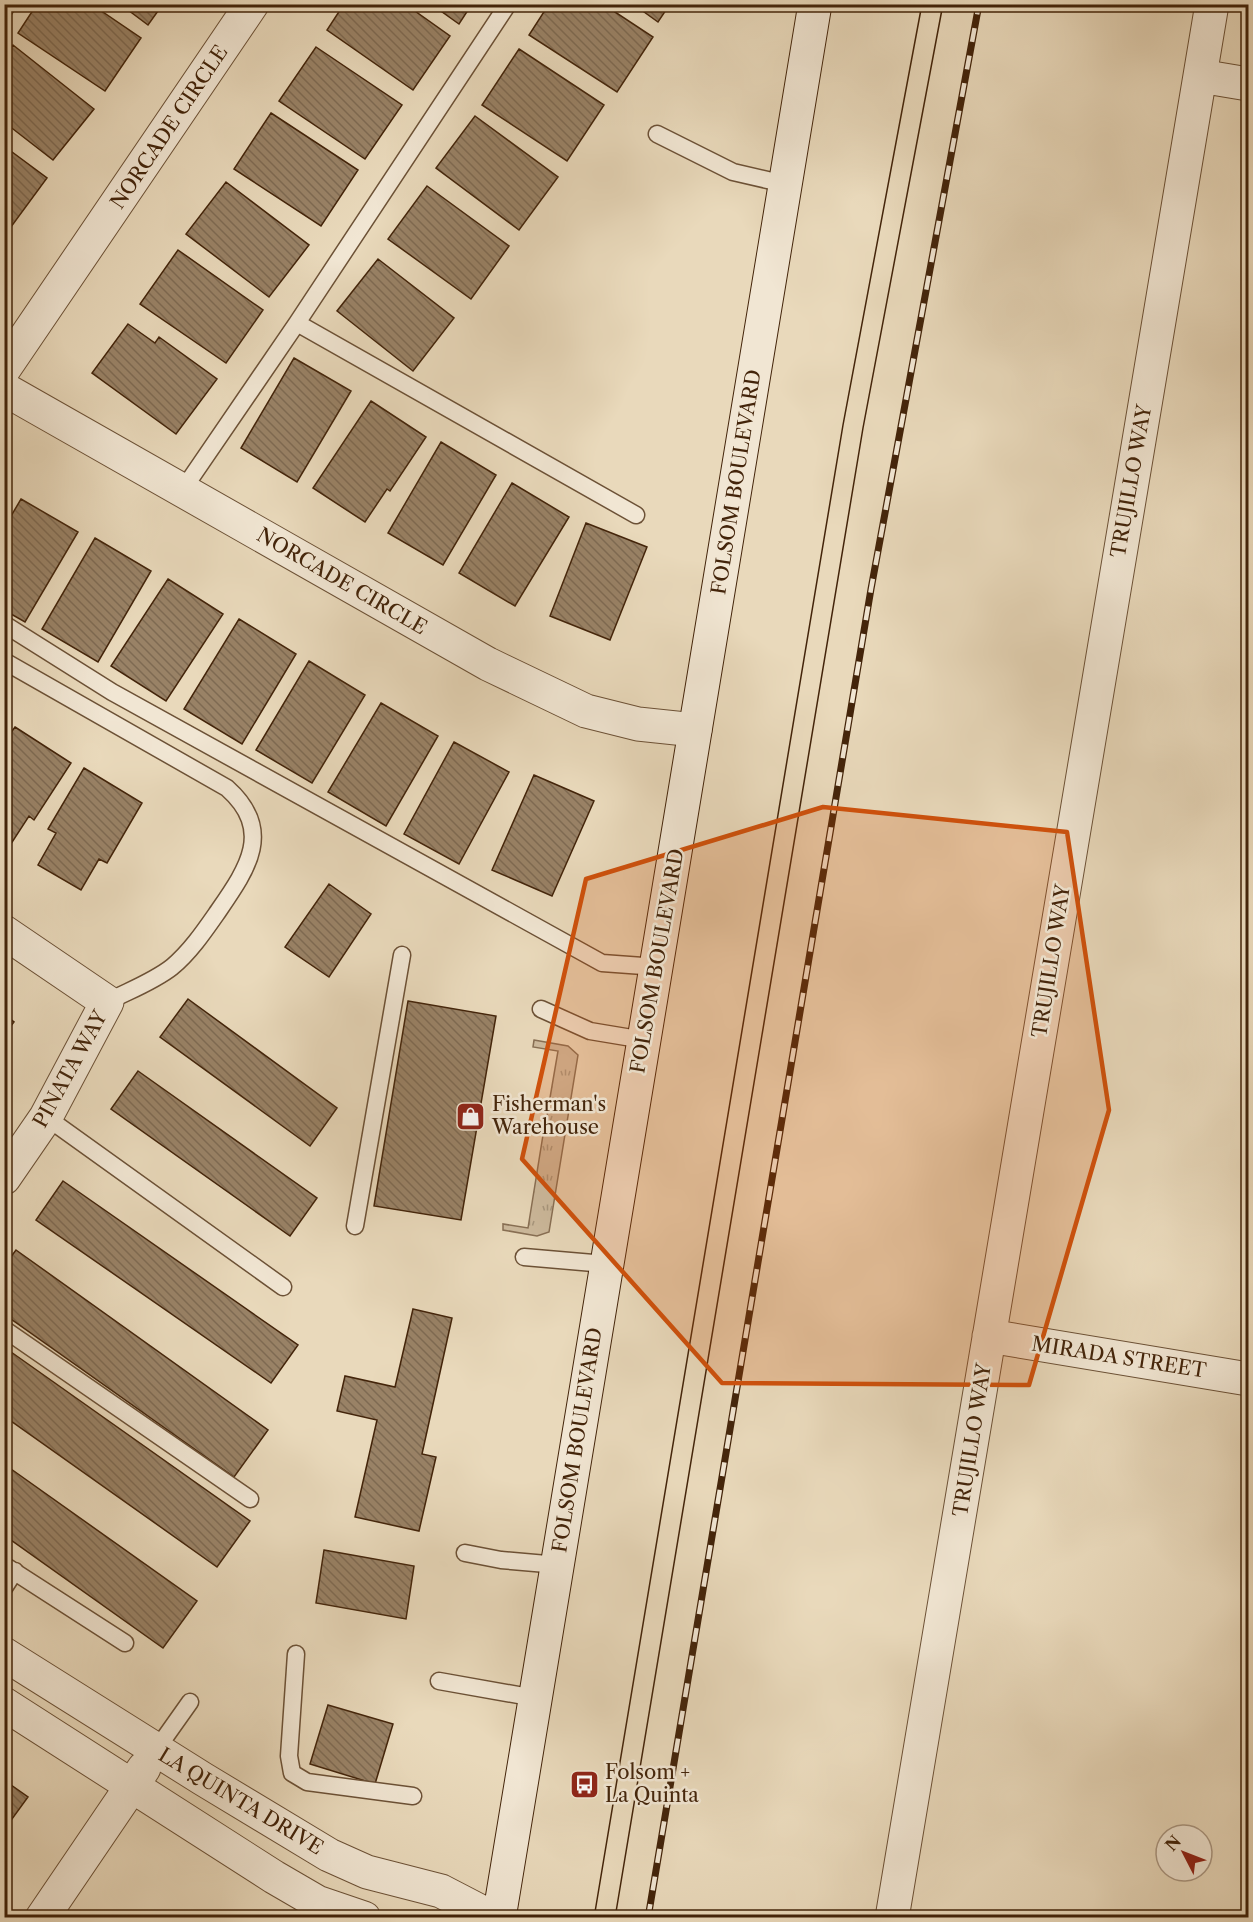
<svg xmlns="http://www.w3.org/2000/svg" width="1253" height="1922" font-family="'Libre Caslon Text',serif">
  <defs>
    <pattern id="grass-tufts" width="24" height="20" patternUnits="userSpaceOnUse" patternTransform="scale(1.5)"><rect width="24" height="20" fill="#cdba9d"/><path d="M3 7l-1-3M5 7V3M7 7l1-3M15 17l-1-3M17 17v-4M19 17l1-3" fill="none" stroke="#a8977e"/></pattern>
    <pattern id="building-back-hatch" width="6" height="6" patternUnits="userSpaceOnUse" patternTransform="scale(1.5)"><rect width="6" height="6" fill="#998266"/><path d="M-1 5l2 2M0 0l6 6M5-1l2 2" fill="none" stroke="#7e6a52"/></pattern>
  </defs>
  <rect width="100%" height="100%" fill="#e9d9bb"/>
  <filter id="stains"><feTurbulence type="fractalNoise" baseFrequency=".00333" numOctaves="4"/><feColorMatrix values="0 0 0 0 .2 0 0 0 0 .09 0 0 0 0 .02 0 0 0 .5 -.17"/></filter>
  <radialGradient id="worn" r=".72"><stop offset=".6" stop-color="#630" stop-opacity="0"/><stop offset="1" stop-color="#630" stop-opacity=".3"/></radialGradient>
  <path fill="url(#grass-tufts)" stroke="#886f54" stroke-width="1.5" d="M534 1040 568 1046 578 1055 549 1232 537 1236 503 1230V1224L528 1228 543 1135 534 1133 536 1127H545L558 1051 533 1047Z"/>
  <path fill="url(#building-back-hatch)" stroke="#43240a" stroke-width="1.5" d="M37 4H91L141 38 105 91 18 33Z
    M120 4H163L148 25Z
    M344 4H405L450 36 413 90 327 30Z
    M431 4H472L459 24Z
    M549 4H603L653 37 617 92 529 35Z
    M633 4H670L658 22Z
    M13 45 94 109 53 160 4 122V56Z
    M316 47 402 105 365 159 279 101Z
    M519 49 604 105 567 161 482 105Z
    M271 113 358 170 321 226 234 169Z
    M475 116 558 177 519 230 436 168Z
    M4 146 47 178 8 231 4 228Z
    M226 182 309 245 269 297 186 234Z
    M427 186 509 246 471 299 388 239Z
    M178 250 263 310 226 363 140 304Z
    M378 259 454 318 413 371 337 311Z
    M128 324 155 343 159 337 217 379 176 434 92 373Z
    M294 358 351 391 297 482 241 448Z
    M371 401 426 437 390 491 387 489 365 522 313 488Z
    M441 442 496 475 443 565 388 533Z
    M512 483 569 517 515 606 459 573Z
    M21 499 78 532 25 622 4 610V528Z
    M586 523 647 547 610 640 550 616Z
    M95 538 151 571 98 662 42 629Z
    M168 579 223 614 166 701 111 666Z
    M239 619 296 654 242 744 184 709Z
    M309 661 365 695 312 783 256 750Z
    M381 703 438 736 386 826 328 792Z
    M15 727 71 763 34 820 29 816 7 850 4 848V742Z
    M454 742 509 772 459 864 404 834Z
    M84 768 142 803 107 863 99 859 81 890 38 865 56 833 48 829Z
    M534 775 594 801 552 896 492 870Z
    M329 884 371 914 329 977 285 947Z
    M188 999 337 1108 310 1146 160 1037Z
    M408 1001 496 1016 461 1220 374 1206Z
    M4 1014 14 1022 4 1035Z
    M138 1071 317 1198 290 1236 111 1109Z
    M63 1181 298 1345 271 1383 36 1220Z
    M16 1250 268 1430 234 1477 4 1314V1266Z
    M413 1309 452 1318 422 1454 436 1457 419 1531 355 1517 377 1420 337 1411 345 1376 395 1387Z
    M4 1347 250 1521 217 1567 4 1416Z
    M4 1464 197 1601 163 1648 4 1535Z
    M324 1550 414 1566 406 1619 316 1603Z
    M328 1705 393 1724 375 1784 310 1764Z
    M4 1780 28 1797 4 1830Z"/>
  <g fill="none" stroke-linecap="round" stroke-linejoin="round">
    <defs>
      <path id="lane" d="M4 10 8 4
        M657 134 733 172 785 184
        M297 323 636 515
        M182 491 297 323 508 4
        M4 624 112 692 602 963 657 967
        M4 661 227 788C274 830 248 868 219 910 205 930 191 951 172 967 153 982 128 991 107 1002
        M541 1009 590 1031 644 1040
        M46 1117 283 1287
        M355 1226 402 955
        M524 1257 605 1264
        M4 1329 250 1499
        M465 1553 501 1560 558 1565
        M4 1565 125 1643
        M4 1588 15 1571
        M296 1654 289 1756 292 1773 307 1782 413 1796
        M439 1681 535 1698
        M156 1750 190 1702"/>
      <path id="street" d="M1200 76 1248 84
        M4 369 252 4
        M4 389 488 664 586 711 638 724 695 730
        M4 932 107 1002 46 1117 4 1178
        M989 1336 1248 1379
        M4 1654 203 1779 329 1855 367 1872 441 1891 493 1918
        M4 1704 274 1877 317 1902 364 1918
        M42 1918 144 1768
        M892 1918 1212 4"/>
      <path id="secondary" d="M499 1918 815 4"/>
    </defs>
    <use href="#lane" stroke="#6c5136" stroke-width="19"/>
    <use href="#street" stroke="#6c5136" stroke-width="35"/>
    <use href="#secondary" stroke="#43240a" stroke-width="35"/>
    <use href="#lane" stroke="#f1e6d3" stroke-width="16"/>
    <use href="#street" stroke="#f1e6d3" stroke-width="33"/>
    <use href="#secondary" stroke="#f1e6d3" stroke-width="33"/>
    <path stroke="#43240a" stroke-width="1.5" d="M594 1918 843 425 922 4
      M615 1918 863 428 943 4"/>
    <defs>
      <path id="rail" d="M648 1918 871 589 979 4"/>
    </defs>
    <use href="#rail" stroke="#43240a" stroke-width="7"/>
    <use href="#rail" stroke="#f1e6d3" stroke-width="4.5" stroke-dasharray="14" stroke-linecap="butt"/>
  </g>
  <path fill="#cf510c" fill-opacity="0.2" stroke="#cf510c" stroke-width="4.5" stroke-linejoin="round" d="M823 807 1067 832 1109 1110 1029 1385 722 1383 522 1159 586 879Z"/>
  <defs>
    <symbol id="shop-square" viewBox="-11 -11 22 22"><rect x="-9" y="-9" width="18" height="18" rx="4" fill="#8f2418" stroke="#f1e6d3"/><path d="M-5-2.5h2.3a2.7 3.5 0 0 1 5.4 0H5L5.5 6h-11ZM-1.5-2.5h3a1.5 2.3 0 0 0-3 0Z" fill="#fff"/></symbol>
    <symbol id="bus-square" viewBox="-11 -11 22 22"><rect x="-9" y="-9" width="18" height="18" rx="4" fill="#8f2418" stroke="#f1e6d3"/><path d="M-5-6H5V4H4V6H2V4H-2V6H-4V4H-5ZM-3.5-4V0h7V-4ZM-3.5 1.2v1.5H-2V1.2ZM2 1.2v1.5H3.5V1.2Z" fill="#fff"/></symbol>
  </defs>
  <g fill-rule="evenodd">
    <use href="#shop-square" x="454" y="1100" width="33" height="33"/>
    <use href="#bus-square" x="568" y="1768" width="33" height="33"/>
  </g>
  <g text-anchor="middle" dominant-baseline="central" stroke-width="5" stroke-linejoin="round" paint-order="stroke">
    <g font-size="20" fill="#43240a" stroke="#f1e6d3">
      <text transform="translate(169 127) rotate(-56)">NORCADE CIRCLE</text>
      <text transform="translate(1131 481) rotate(-80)">TRUJILLO WAY</text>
      <text transform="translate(736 482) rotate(-81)">FOLSOM BOULEVARD</text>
      <text transform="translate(342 581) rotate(30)">NORCADE CIRCLE</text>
      <text transform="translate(657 961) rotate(-80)">FOLSOM BOULEVARD</text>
      <text transform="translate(1051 961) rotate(-81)">TRUJILLO WAY</text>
      <text transform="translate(70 1069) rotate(-61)">PINATA WAY</text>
      <text transform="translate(1119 1357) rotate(9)">MIRADA STREET</text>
      <text transform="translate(577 1440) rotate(-81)">FOLSOM BOULEVARD</text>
      <text transform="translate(972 1440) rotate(-81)">TRUJILLO WAY</text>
      <text transform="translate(241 1801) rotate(31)">LA QUINTA DRIVE</text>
    </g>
    <g font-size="20" fill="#43240a" stroke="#f1e6d3" text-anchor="start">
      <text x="492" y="1104">Fisherman's<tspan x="492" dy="23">Warehouse</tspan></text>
      <text x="605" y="1772">Folsom +<tspan x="605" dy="23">La Quinta</tspan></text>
    </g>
  </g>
  <rect width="1253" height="1922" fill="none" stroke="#e9d9bb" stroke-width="24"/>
  <rect x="6" y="6" width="1241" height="1910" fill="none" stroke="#43240a" stroke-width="3"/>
  <rect x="12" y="12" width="1229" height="1898" fill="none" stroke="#43240a" stroke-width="1.5"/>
  <g transform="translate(1184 1853) rotate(312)"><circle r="28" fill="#f1e6d3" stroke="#ab9883" stroke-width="1.5"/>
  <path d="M0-4.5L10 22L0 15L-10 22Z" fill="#8f2418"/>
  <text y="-9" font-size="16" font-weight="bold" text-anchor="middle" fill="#43240a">N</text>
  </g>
  <rect width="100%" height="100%" filter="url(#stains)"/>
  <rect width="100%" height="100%" fill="url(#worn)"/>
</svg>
